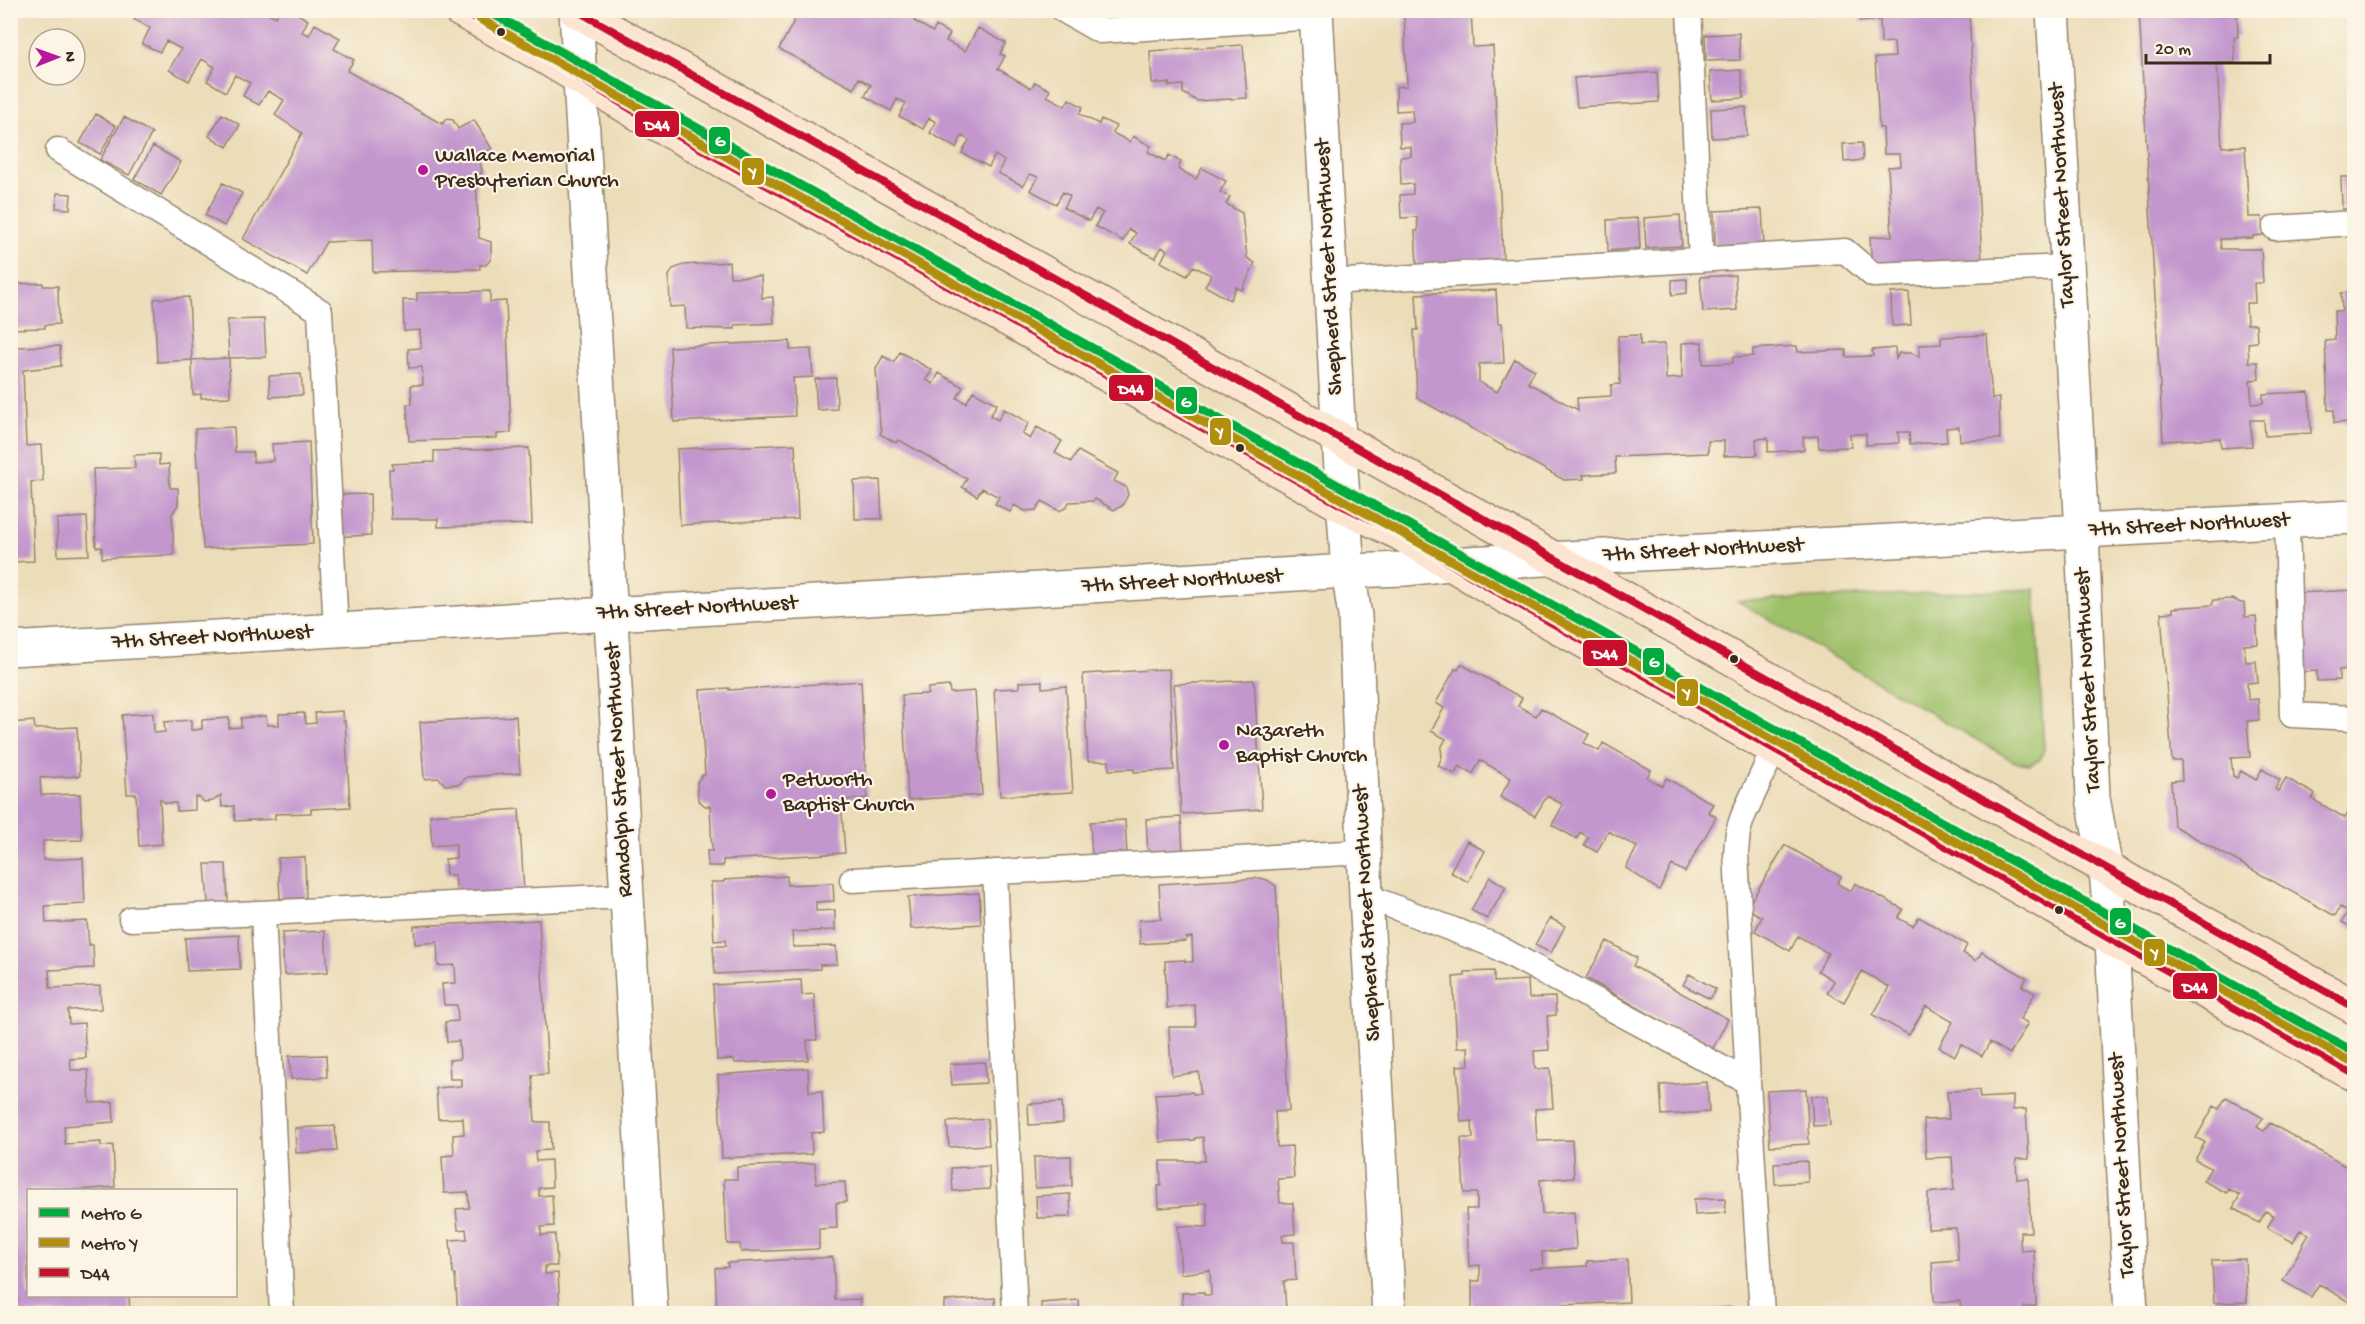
<svg xmlns="http://www.w3.org/2000/svg" width="2365" height="1324" font-family="'Gochi Hand',sans-serif">
  <rect width="100%" height="100%" fill="#fcf5e5"/>
  <filter id="ink" filterUnits="userSpaceOnUse"><feTurbulence type="fractalNoise" baseFrequency=".0167" numOctaves="2"/><feDisplacementMap in="SourceGraphic" scale="12" xChannelSelector="R" yChannelSelector="G"/><feConvolveMatrix kernelMatrix="1 2 1 2 8 2 1 2 1" color-interpolation-filters="sRGB"/></filter>
  <filter id="wash" filterUnits="userSpaceOnUse"><feTurbulence type="fractalNoise" baseFrequency=".008" numOctaves="4" result="noise"/><feDisplacementMap in="SourceGraphic" scale="24" xChannelSelector="R" yChannelSelector="G"/><feGaussianBlur stdDeviation="1.35" result="paint"/><feColorMatrix in="noise" values="0 0 0 0 0 0 0 0 0 0 0 0 0 0 0 0 0 1.4 0 .05"/><feComposite in="paint" operator="in"/></filter>
  <g filter="url(#wash)">
    <rect width="100%" height="100%" fill="#ecddb9"/>
    <path fill="#9ec069" stroke="#6c7544" stroke-width="1.5" d="M2035 589 2044 749 2040 760 2030 764 2015 762 1737 601Z"/>
    <g id="blocks">
      <path fill="#c397ce" d="M138 10H270L268 13 276 17 279 10H291L308 20 302 32 309 35 315 24 340 38 334 49 354 60 347 71 442 124 446 119 453 120 458 129 474 120 492 149 479 156 482 171 476 180 479 238 491 242V259L486 265H480V269L373 272 372 240 326 242 307 275 243 239 302 133 275 115 284 100 268 91 259 105 243 96 250 83 235 75 226 92 207 81 215 67 202 59 189 81 169 70 181 49 166 41 160 52 142 44 150 28 134 19Z
        M800 10H896L903 14 904 10H909L918 15 914 21 933 32 936 26 950 34 946 41 965 51 978 28 1006 43 1000 54 1005 56 998 69 1031 88 1035 82 1050 90 1047 96 1065 106 1069 99 1083 107 1079 114 1099 124 1101 119 1116 126 1113 133 1130 142 1133 136 1151 146 1148 152 1165 161 1169 155 1181 162 1178 169 1196 179 1202 168 1226 181 1220 192 1230 197 1226 204 1242 213 1247 258 1255 263 1242 290 1236 287 1230 300 1205 286 1211 275 1193 266 1187 276 1161 262 1167 250 1162 247 1155 258 1130 244 1136 233 1129 229 1123 241 1095 226 1103 213 1096 209 1089 221 1064 208 1070 196 1063 192 1056 204 1030 190 1038 177 1030 174 1023 186 998 173 1004 161 995 155 989 167 962 153 969 140 962 136 956 148 930 133 936 122 929 118 923 129 899 116 906 103 897 99 891 111 865 96 871 85 859 78 854 89 779 49Z
        M1404 10H1471L1473 47 1493 46 1503 259 1485 260V262L1417 265 1415 231H1418L1417 217 1401 218 1400 195 1413 194V184L1401 185 1400 157 1411 156V147H1400L1399 123 1413 122 1412 110 1396 111V87L1407 86Z
        M1859 10H1969L1982 263 1872 269 1870 237 1892 236 1888 167 1901 166 1900 154H1884L1883 128H1879L1875 58 1895 57 1894 42 1881 43 1880 20 1860 22Z
        M2139 10H2237L2238 37H2234L2235 62 2217 64 2222 147 2245 146 2249 217H2262L2263 235 2253 236V238L2220 239 2221 249H2261L2263 283H2254L2255 303H2246L2247 324H2256L2257 342 2248 343 2249 362H2258L2259 379 2250 380 2252 404 2263 403V394L2309 392 2311 433 2265 436 2264 420H2250L2252 446 2221 448 2220 438 2163 441Z
        M1739 33 1740 60 1706 61 1705 35Z
        M1243 45 1247 98 1197 101 1183 93V85L1169 86V83H1152L1150 51Z
        M1741 70 1744 98 1712 100 1710 72Z
        M1657 72 1659 102 1577 107 1574 78Z
        M1746 107 1747 136 1712 138 1711 109Z
        M96 114 116 126 100 154 80 143Z
        M222 114 240 125 227 147 209 136Z
        M124 117 152 133 129 175 100 160Z
        M1862 143 1863 160 1844 162 1843 144Z
        M153 146 181 162 161 195 134 179Z
        M2341 177H2354V208L2342 209Z
        M223 183 242 193 224 226 205 215Z
        M57 193 71 194 70 209 56 208Z
        M1762 209 1764 244 1715 246 1714 211Z
        M1680 215 1682 246 1646 248 1644 218Z
        M1638 218 1640 248 1608 251 1607 220Z
        M16 243 18 273H10V244Z
        M729 262 730 277 761 276 762 298 773 297 774 323 735 325V329L686 328 685 306 670 307 669 276 673 269 683 265Z
        M1735 275 1737 310 1703 312 1700 277Z
        M1687 279V293L1672 295V280Z
        M43 283V286H58L59 324 45 325V328L10 329V284Z
        M1496 290 1498 323H1502L1504 363 1479 364V382L1497 392 1515 359 1535 370 1528 383 1578 410 1577 398 1611 396V385L1620 384 1618 336 1640 335V345L1665 344 1666 379 1682 378V343L1702 342 1703 364 1733 363V357L1753 356V349L1797 346 1798 352 1846 350V357L1873 356 1872 350 1895 348 1896 359 1899 353H1912L1919 357V345L1941 344V337L1987 335 1992 399 1999 398 2000 439 1960 441 1959 427 1946 428 1947 442 1910 444 1909 432H1898L1899 443 1866 445V434H1850L1851 447 1819 448 1818 436 1803 437 1804 450 1768 452V438L1756 439 1757 455 1724 456V441H1708V453L1615 457 1616 473 1583 475 1584 479 1564 480 1417 398 1414 330H1418L1416 294Z
        M490 291V302L506 301 511 433 497 434V438L409 441 407 404H412L411 385H423L422 367 409 368 408 349 421 348 420 330 404 331 403 300H417V293Z
        M1909 292 1911 325 1892 326 1891 293Z
        M2354 292V422L2334 423V410H2328L2325 341 2335 340 2334 311H2342L2341 293Z
        M189 297 192 360 229 358 230 397 201 398V394L193 395 192 360 157 362 154 299Z
        M264 319 266 357 229 358 227 320Z
        M790 341V350L811 349 813 377 793 378 795 416 674 422 670 347Z
        M60 346 61 366 23 370 26 446 41 445 43 481 31 482 34 561 10 562V347Z
        M900 352 932 370 926 380 933 384 939 373 963 387 957 398 966 403 973 391 997 404 990 416 998 420 1004 409 1029 423 1022 434 1030 439 1037 427 1062 441 1055 453 1071 462 1078 451 1118 473 1114 481 1126 487 1128 495 1122 506 1114 510 1095 499 1093 501 1069 502 1066 508 1059 511 1042 501 1036 510 1025 511 1014 505 1010 512 995 504 999 497 982 488 977 496 962 487 967 479 901 441 898 440 896 443 880 434 882 429 880 427 876 369 883 356 894 362Z
        M301 374 303 395 270 397 269 376Z
        M836 378 837 409 817 410 815 379Z
        M234 427 235 452H253V462L273 461 272 444 309 442 313 544 203 549 199 466H197L195 429Z
        M795 444 798 519 680 525 677 449Z
        M529 448 532 524 438 527V519H391L389 469H393L392 464 434 462V451Z
        M159 454V465L169 464 170 488H178V505L172 514 174 555 102 558V547H96L93 469 135 468 134 455Z
        M880 480 882 519H855L854 481Z
        M370 494 371 535 333 537 332 495Z
        M87 517 89 555 58 556 57 519Z
        M2354 590V669L2339 670V680L2317 681V671L2301 672 2299 593Z
        M2232 599 2241 603H2244L2245 617 2256 616 2258 644 2244 645 2246 662 2256 661 2258 682 2247 683 2248 700 2258 699 2259 720 2247 721 2250 757 2231 758 2233 776 2237 778 2241 771 2256 780 2262 769 2280 780 2275 789 2278 791 2286 778 2315 794 2312 799 2345 818 2351 807 2354 809V929L2342 922 2348 911 2340 907 2335 916 2174 826 2171 781 2182 780 2181 761H2172L2161 613 2173 612V608L2212 605 2214 600Z
        M1461 664 1522 698 1518 706 1536 716 1541 708 1589 734 1584 743 1599 751 1603 743 1651 770 1647 777 1653 781 1662 786 1666 778 1713 804 1708 812 1716 817 1685 872 1672 865 1659 890 1626 868 1637 847 1608 831 1597 852 1584 845 1588 837 1580 832 1577 839 1552 825 1563 805 1560 803 1547 796 1535 816 1500 797 1511 778 1480 760 1473 774 1459 766 1455 774 1438 766 1442 757 1441 748 1446 739 1431 731 1444 708 1436 703 1455 669 1458 670Z
        M1169 669 1174 770 1134 772V769L1109 770V761H1088L1083 674Z
        M1254 680 1262 809 1181 814 1174 684Z
        M861 681 867 798 841 800 845 853 723 860V866H708L707 851H712L710 806H705L698 800 697 782 702 775H705L700 690 729 688V690Z
        M1042 681V688L1066 686 1073 792 1000 796 994 689 1019 688V682Z
        M949 686 950 693 975 691 982 795 908 800 902 695 928 694V688Z
        M342 711 343 721H345L350 807 311 809V813L275 814V819L235 821 234 806 222 807 221 795 213 801 204 802 199 797H195V810L177 811 176 803H165L160 799 162 844 139 846 136 794H127L122 715 153 713 154 733 165 732 164 722 191 720V730H194L202 729V720L229 718V728L241 727V718L266 716 267 725H279V714L304 713 306 724 316 723 315 713Z
        M516 716 520 773 467 777 459 784 445 785 439 778 424 779 420 722Z
        M34 721 35 729 77 727 80 776 40 778 41 795 80 794 82 840 43 841V860L83 858 85 904 45 906 46 923 87 921 89 945H93L94 968 49 970 50 988 100 986 101 1009 68 1010 69 1024 84 1023 86 1058 70 1059 71 1070H88L90 1103 113 1102 114 1122 64 1126 65 1144 101 1142V1146L113 1145 115 1187 78 1190H28V1296H129L130 1313 10 1314V1301H18L17 1293H10V723Z
        M519 809 524 892 457 896 455 875H446L445 859 456 858V844L432 846 430 815Z
        M1181 817 1183 852 1148 854 1146 819Z
        M1125 820 1127 855 1092 856 1090 822Z
        M1467 841 1485 851 1468 882 1450 872Z
        M1785 845 1841 877 1837 883 1843 887 1851 891 1855 883 1903 909 1898 918 1913 926 1919 917 1967 945 1963 953 1976 961 1982 952 2027 978 2022 986 2035 993 2020 1019 2028 1023 2010 1054 1990 1042 1982 1056 1961 1044 1955 1056 1939 1047 1953 1022 1926 1006 1909 1035 1873 1015 1889 987 1862 971 1844 1002 1827 993 1834 981 1818 971 1828 953 1798 936 1790 951 1755 931 1762 917 1747 908Z
        M305 857 306 898 280 899 278 858Z
        M205 864H226L228 902 208 903Z
        M787 876V885L833 883 834 901 816 902V911L835 910V930L792 932 793 947 836 946 837 964 820 965V969L715 974 713 946H726L725 940 714 941 711 882H724V880Z
        M1490 877 1506 887 1487 919 1471 910Z
        M1260 878 1267 880 1276 886 1289 1111 1275 1112 1277 1147 1292 1146 1294 1178 1278 1179 1280 1203H1293L1295 1234 1282 1235 1283 1242H1294L1296 1280 1284 1281 1286 1309 1297 1308 1298 1314H1183L1182 1293 1204 1292V1295H1211L1210 1270 1181 1274 1178 1226 1208 1227 1207 1203H1199V1205L1159 1208 1158 1186H1161L1160 1161H1205L1203 1137 1195 1138V1140L1160 1142 1155 1094 1192 1092 1193 1094H1200L1199 1072 1172 1076 1170 1051 1169 1027H1196L1195 1005 1167 1008 1165 961 1185 960V962H1193L1192 937 1186 938V941L1140 944 1139 920 1161 919 1159 884Z
        M979 893 981 924 911 929 908 897Z
        M1550 918 1565 926 1551 953 1535 945Z
        M539 920 548 1074 532 1075 535 1122H550L551 1150 535 1151 536 1161 551 1160 552 1187 539 1188V1196L552 1195 554 1226 541 1227V1235L555 1234 557 1266H545V1274L558 1273 560 1308 545 1309V1314H458L455 1274H453L450 1240 467 1239 466 1229 458 1230 456 1209 469 1208 468 1192 444 1193 442 1156 454 1155 453 1135 464 1134 463 1118 438 1119 436 1088 461 1086V1079H450L449 1060 460 1059 459 1041 447 1042 445 1022 458 1021 457 1005H444L442 984 456 983 455 965 438 966 437 942 415 944 414 926Z
        M325 931 328 972 284 975 282 933Z
        M239 935 240 969 187 971 185 938Z
        M1607 941 1637 958 1633 966 1728 1019 1712 1050 1586 978Z
        M1494 971V982L1528 980 1529 998 1555 997 1556 1015 1547 1016 1549 1050 1534 1051 1535 1069 1550 1068 1553 1108 1535 1109 1537 1141 1572 1140 1574 1177 1540 1180 1542 1214 1574 1212 1576 1249 1542 1252 1543 1268 1529 1269 1587 1266V1261L1627 1259 1629 1302 1563 1305V1314H1472V1281H1480V1265L1469 1266 1466 1209H1477V1193H1464L1461 1138H1473L1472 1121 1461 1122 1457 1066 1469 1065 1468 1047 1457 1048 1453 977 1465 976V972Z
        M1689 974 1716 989 1710 999 1683 985Z
        M801 980 802 995 814 994 817 1040H807L808 1060 735 1063 734 1059 717 1060 713 985Z
        M326 1055 327 1077 291 1079 289 1056Z
        M985 1062 986 1083 952 1085 950 1064Z
        M808 1068 809 1092 822 1091 824 1132 811 1133 812 1154 722 1158 718 1075Z
        M1707 1082 1709 1112 1662 1115 1660 1085Z
        M1806 1089 1809 1144 1770 1146 1767 1091Z
        M1979 1090 1980 1098 2013 1096V1110L2026 1109 2029 1159H2016L2017 1179 2028 1178 2031 1232H2020V1240L2021 1251 2034 1250 2036 1306 2024 1307 2025 1314H1961L1960 1301 1934 1302 1932 1262 1958 1260 1956 1228 1928 1229V1193L1954 1190 1952 1157 1926 1158 1924 1120 1949 1119 1947 1091Z
        M1811 1096H1828L1830 1125 1813 1126Z
        M2226 1097 2263 1118 2257 1127 2264 1131 2270 1123 2354 1171V1305L2319 1284 2311 1297 2283 1281 2309 1234 2300 1230 2293 1242 2267 1228 2274 1216 2266 1211 2259 1223 2233 1208 2240 1195 2229 1189 2227 1193 2203 1181 2211 1168 2195 1160 2205 1142 2196 1138 2214 1106 2219 1109Z
        M1062 1102 1063 1123 1029 1125 1028 1104Z
        M987 1119 989 1145 949 1147 947 1122Z
        M335 1126 337 1151 296 1153 295 1128Z
        M1071 1156 1072 1186 1035 1188 1034 1157Z
        M1807 1161 1808 1182 1775 1184 1774 1163Z
        M815 1163 816 1183 845 1182 846 1202 836 1203 837 1228 819 1229V1249L741 1252 740 1244H727L724 1179H737V1167Z
        M989 1166 990 1189 953 1191 951 1168Z
        M1070 1194 1071 1217 1037 1218 1036 1196Z
        M1725 1198 1726 1213 1695 1215 1694 1199Z
        M833 1257 835 1300 860 1299 861 1313 717 1314 715 1268 728 1267 727 1263Z
        M2245 1259 2247 1302 2214 1303 2212 1260Z
        M995 1298 996 1314H944V1301Z
        M1079 1300 1080 1314H1042L1041 1303Z
        M1733 1307 1734 1314H1697L1696 1311Z"/>
    </g>
  </g>
  <g filter="url(#ink)">
    <use href="#blocks" fill-opacity="0" stroke="#94846c" stroke-width="1.5"/>
    <g fill="none" stroke-linecap="round" stroke-linejoin="round">
      <defs>
        <path id="service" d="M1063 10 1100 31 1316 17
          M1689 10 1701 260
          M58 150 320 311 336 631
          M2275 228 2354 223
          M1330 282 1845 251 1873 275 2067 267
          M2287 521 2292 715 2354 718
          M995 872 1015 1314
          M852 880 1364 852
          M1366 896 1493 945 1748 1082 1762 1314
          M263 913 282 1314
          M131 919 627 896
          M1748 1082 1736 853 1738 831 1743 816 1774 749"/>
        <path id="minor" d="M576 10 651 1314
          M1316 10 1339 439 1348 571 1355 616 1366 896 1389 1314
          M2053 10 2082 532 2093 798 2106 870 2112 940 2131 1314"/>
        <path id="tertiary" d="M10 649 1348 571 1405 569 1448 564 2354 517"/>
        <path id="secondary" d="M460 10 538 53 646 118 1343 506 1401 534 1506 597 2112 940 2354 1074
          M575 10 2354 1007"/>
      </defs>
      <use href="#service" stroke="#94846c" stroke-width="27"/>
      <use href="#minor" stroke="#94846c" stroke-width="36"/>
      <use href="#tertiary" stroke="#94846c" stroke-width="36"/>
      <use href="#secondary" stroke="#94846c" stroke-width="36"/>
      <use href="#service" stroke="#fff" stroke-width="24"/>
      <use href="#minor" stroke="#fff" stroke-width="33"/>
      <use href="#tertiary" stroke="#fff" stroke-width="33"/>
      <use href="#secondary" stroke="#fce5d0" stroke-width="33"/>
      <defs>
        <path id="bus-1" d="M461 10 538 53 646 118 1343 506 1401 534 1506 597 2112 940 2354 1074
          M576 10 2354 1007"/>
      </defs>
      <use href="#bus-1" stroke="#fcf5e5" stroke-width="12"/>
      <use href="#bus-1" stroke="#c8102e" stroke-width="8"/>
      <defs>
        <path id="metro-1" d="M486 10 2354 1052"/>
        <path id="metro-2" d="M480 19 2349 1061"/>
      </defs>
      <use href="#metro-1" stroke="#fcf5e5" stroke-width="14"/>
      <use href="#metro-2" stroke="#fcf5e5" stroke-width="14"/>
      <use href="#metro-1" stroke="#03aa3e" stroke-width="9"/>
      <use href="#metro-2" stroke="#b18e0c" stroke-width="9"/>
    </g>
  </g>
  <g fill="#3b2a1e" stroke="#fcf5e5" stroke-width="2">
    <circle cx="501" cy="32" r="5"/>
    <circle cx="1240" cy="448" r="5"/>
    <circle cx="1734" cy="659" r="5"/>
    <circle cx="2059" cy="910" r="5"/>
  </g>
  <g fill="#b5179e" stroke="#fcf5e5" stroke-width="2">
    <circle cx="423" cy="170" r="6"/>
    <circle cx="1224" cy="745" r="6"/>
    <circle cx="771" cy="794" r="6"/>
  </g>
  <g text-anchor="middle" dominant-baseline="central" stroke-width="4.5" stroke-linejoin="round" paint-order="stroke">
    <g font-size="22" fill="#3b2a1e" stroke="#fcf5e5" text-anchor="start">
      <text x="435" y="157">Wallace Memorial<tspan x="435" dy="25">Presbyterian Church</tspan></text>
      <text x="1236" y="732">Nazareth<tspan x="1236" dy="25">Baptist Church</tspan></text>
      <text x="783" y="781">Petworth<tspan x="783" dy="25">Baptist Church</tspan></text>
    </g>
    <g font-size="22" fill="#3b2a1e" stroke="#fcf5e5">
      <text transform="translate(2063 195) rotate(-93)">Taylor Street Northwest</text>
      <text transform="translate(1330 267) rotate(-93)">Shepherd Street Northwest</text>
      <text transform="translate(2189 526) rotate(-3)">7th Street Northwest</text>
      <text transform="translate(1703 551) rotate(-3)">7th Street Northwest</text>
      <text transform="translate(1182 582) rotate(-3)">7th Street Northwest</text>
      <text transform="translate(697 609) rotate(-3)">7th Street Northwest</text>
      <text transform="translate(212 638) rotate(-3)">7th Street Northwest</text>
      <text transform="translate(2089 680) rotate(-93)">Taylor Street Northwest</text>
      <text transform="translate(620 770) rotate(-93)">Randolph Street Northwest</text>
      <text transform="translate(1368 913) rotate(-93)">Shepherd Street Northwest</text>
      <text transform="translate(2123 1165) rotate(-93)">Taylor Street Northwest</text>
    </g>
  </g>
  <g stroke="#fcf5e5" stroke-width="2">
    <rect x="634" y="110" width="46" height="28" rx="6" fill="#c8102e"/>
    <rect x="708" y="126" width="23" height="29" rx="6" fill="#03aa3e"/>
    <rect x="741" y="157" width="24" height="29" rx="6" fill="#b18e0c"/>
    <rect x="1108" y="374" width="46" height="28" rx="6" fill="#c8102e"/>
    <rect x="1175" y="386" width="23" height="29" rx="6" fill="#03aa3e"/>
    <rect x="1209" y="417" width="23" height="29" rx="6" fill="#b18e0c"/>
    <rect x="1582" y="639" width="46" height="28" rx="6" fill="#c8102e"/>
    <rect x="1642" y="647" width="23" height="29" rx="6" fill="#03aa3e"/>
    <rect x="1676" y="678" width="23" height="29" rx="6" fill="#b18e0c"/>
    <rect x="2109" y="907" width="23" height="29" rx="6" fill="#03aa3e"/>
    <rect x="2143" y="938" width="23" height="29" rx="6" fill="#b18e0c"/>
    <rect x="2172" y="972" width="46" height="28" rx="6" fill="#c8102e"/>
  </g>
  <g font-size="16" text-anchor="middle" font-weight="bold" fill="#fff">
    <text x="657" y="130">D44</text>
    <text x="720" y="146">G</text>
    <text x="753" y="177">Y</text>
    <text x="1131" y="394">D44</text>
    <text x="1186" y="407">G</text>
    <text x="1220" y="437">Y</text>
    <text x="1605" y="659">D44</text>
    <text x="1654" y="667">G</text>
    <text x="1687" y="698">Y</text>
    <text x="2120" y="928">G</text>
    <text x="2155" y="958">Y</text>
    <text x="2195" y="992">D44</text>
  </g>
  <rect width="2365" height="1324" fill="none" stroke="#fcf5e5" stroke-width="36"/>
  <rect x="27" y="1189" width="210" height="108" fill="#fcf5e5" stroke="#afa495" stroke-width="1.5"/>
  <rect x="39" y="1208" width="30" height="9" fill="#03aa3e" stroke="#afa495" stroke-width="1.5"/>
  <text x="81" y="1219" font-size="18" fill="#3b2a1e">Metro G</text>
  <rect x="39" y="1238" width="30" height="9" fill="#b18e0c" stroke="#afa495" stroke-width="1.5"/>
  <text x="81" y="1249" font-size="18" fill="#3b2a1e">Metro Y</text>
  <rect x="39" y="1268" width="30" height="9" fill="#c8102e" stroke="#afa495" stroke-width="1.5"/>
  <text x="81" y="1279" font-size="18" fill="#3b2a1e">D44</text>
  <g transform="translate(57 57) rotate(89)"><circle r="28" fill="#fcf5e5" stroke="#afa495" stroke-width="1.5"/>
  <path d="M0-4.5L10 22L0 15L-10 22Z" fill="#b5179e"/>
  <text y="-9" font-size="16" font-weight="bold" text-anchor="middle" fill="#3b2a1e">N</text>
  </g>
  <path d="M2146 54v9h124v-9" fill="none" stroke="#3b2a1e" stroke-width="3"/>
  <text x="2155" y="54" font-size="18" fill="#3b2a1e" stroke="#fcf5e5" stroke-width="4.5" paint-order="stroke">20 m</text>
</svg>
